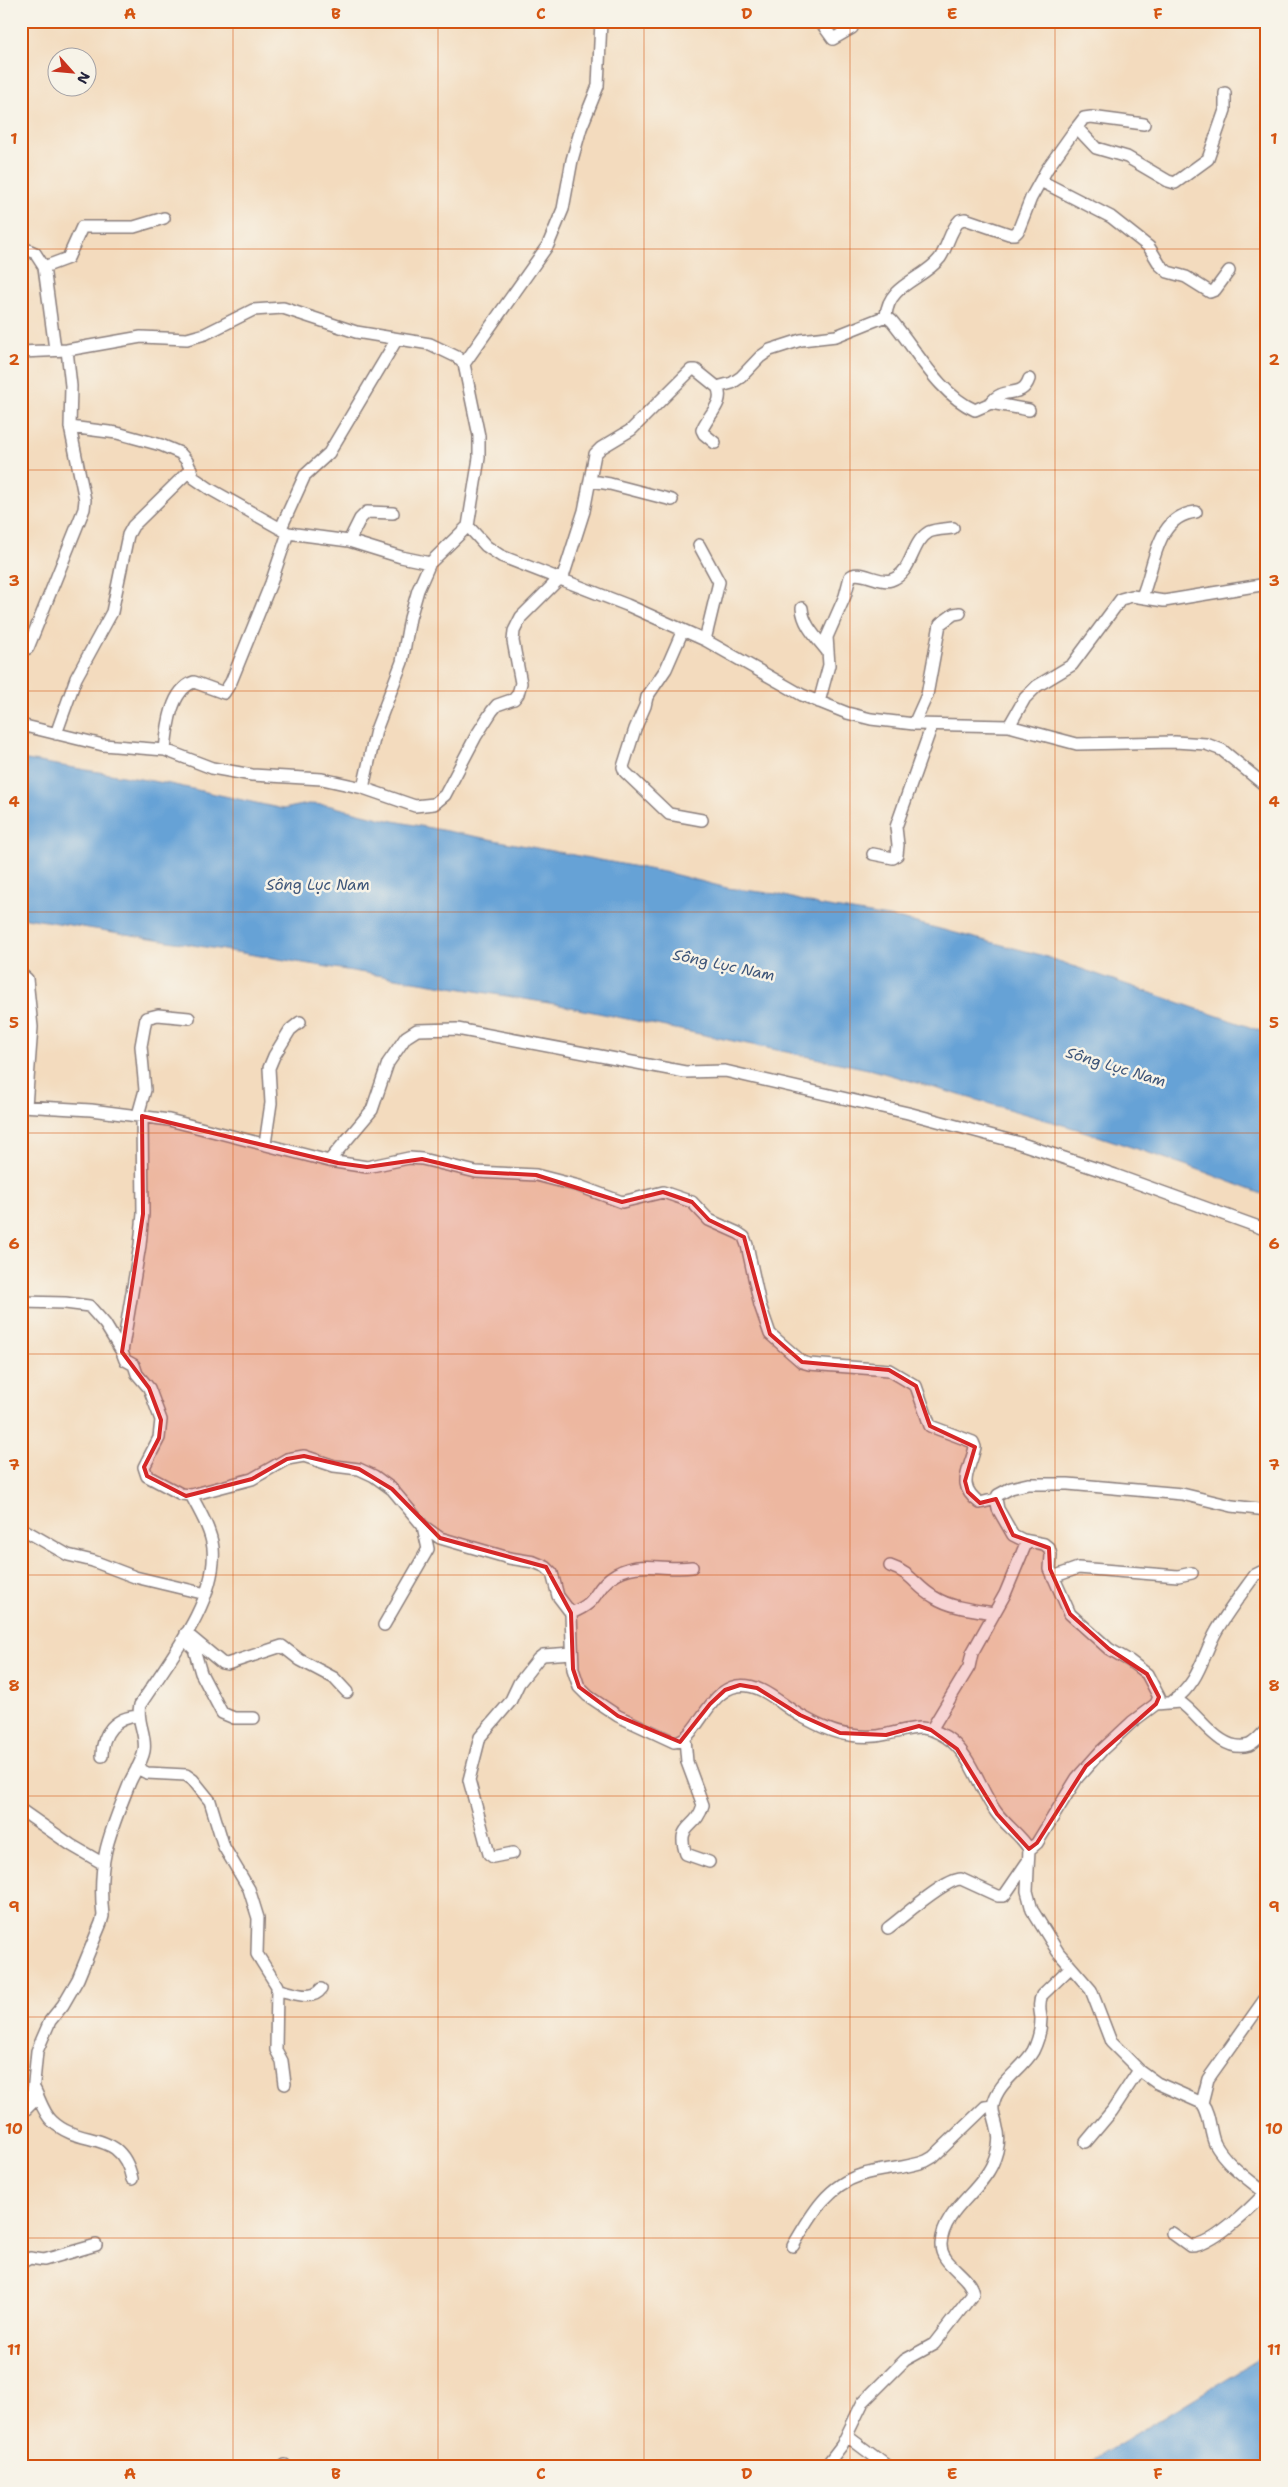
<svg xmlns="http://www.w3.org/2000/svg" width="1288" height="2487" font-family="'Shantell Sans',sans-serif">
  <rect width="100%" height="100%" fill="#f7f3e8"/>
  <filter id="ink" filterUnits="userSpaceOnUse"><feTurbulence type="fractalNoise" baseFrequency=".02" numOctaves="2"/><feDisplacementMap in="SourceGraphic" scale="10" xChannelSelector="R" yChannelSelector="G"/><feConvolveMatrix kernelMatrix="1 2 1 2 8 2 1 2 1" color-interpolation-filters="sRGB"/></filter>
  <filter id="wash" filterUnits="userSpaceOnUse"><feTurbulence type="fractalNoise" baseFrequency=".0096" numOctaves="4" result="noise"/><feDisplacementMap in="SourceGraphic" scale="20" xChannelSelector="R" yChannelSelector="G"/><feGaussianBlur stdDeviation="1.12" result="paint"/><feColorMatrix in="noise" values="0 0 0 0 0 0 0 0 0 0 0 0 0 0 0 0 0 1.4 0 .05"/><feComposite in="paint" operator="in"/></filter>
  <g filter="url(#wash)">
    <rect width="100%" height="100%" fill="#f3dbbe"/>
    <path fill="#66a2d6" stroke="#446288" d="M21 759 170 784 283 809 308 804 327 805 383 819 669 873 727 888 777 894 822 906 901 919 1041 955 1267 1033V1196L1194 1168 1077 1129 873 1070 555 1004 21 917Z
      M1267 2354V2466H1083Z"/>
  </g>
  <g filter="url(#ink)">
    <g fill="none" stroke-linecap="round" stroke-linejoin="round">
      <defs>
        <path id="minor" d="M820 21 833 39 852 28
          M1074 131 1084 118 1091 117 1144 124
          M1041 181 1111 217 1149 247 1160 265 1168 272 1186 277 1210 292 1215 290 1229 271
          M21 247 35 253 44 267 55 349
          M44 267 68 258 82 227H134L164 218
          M886 316C888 284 923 280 940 258 948 246 950 230 960 220L965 219 1009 234H1015L1018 231 1031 198 1047 169 1074 131H1080L1096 148 1127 157 1168 181 1175 183 1208 159 1225 110V93
          M21 352 67 350 141 337 187 339 205 334 253 310 283 308 356 332 430 344 457 357 464 364 479 436V458L468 526 430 563 418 590 410 618 402 662 376 730 363 788
          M464 364 548 245 563 209 572 160 581 128 598 86 601 21
          M991 403C1003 385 1022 400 1029 379
          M70 427 117 433 161 445 180 453 187 461 194 478 210 489 288 533 349 541 401 557 430 563
          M715 443 704 434 702 430C707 416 726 402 717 387
          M592 481 610 484 672 500
          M468 526 486 546 501 556 627 605 705 640 802 695 847 713 871 719 914 724 1009 726 1077 744 1175 742 1206 744 1222 750 1267 787
          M281 528 305 475 329 453 397 339
          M349 541 360 519 367 512 393 513
          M699 545 719 582 705 640
          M562 580 584 511 595 454 601 448 631 430 691 370H696L717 387 732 383 741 377 760 357 770 350 801 340 836 336 886 316 892 321C917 351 939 394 975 410L991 403 1029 410
          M1142 596C1155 567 1155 516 1196 512
          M802 608C803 625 817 638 827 651
          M683 630 666 669 647 697 645 706 635 729 623 767 625 772 669 814 702 820
          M21 651 28 648 84 509 85 500 70 427 71 386 67 350
          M819 702 829 665 827 637 845 596 850 577C858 568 879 584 891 580 913 573 910 543 929 532 935 529 946 529 953 528
          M914 724 927 695 940 624 954 614 960 613
          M21 725 103 745 165 750 212 768 252 775 322 779 363 788 415 806 434 804 445 795 476 736 492 711 497 705 514 699 518 694 521 683 513 641 514 631 521 617 559 579
          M1009 726 1025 698 1037 686 1072 665 1121 599 1132 596 1164 601 1267 584
          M56 734 76 678 112 612 128 535 133 526 191 469
          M165 750C167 730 170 690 194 682L224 693 231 682 271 583 288 533
          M873 854 893 858 897 855 898 845 896 827 932 725
          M21 974 27 979 32 1027 26 1106
          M21 1106 91 1110 169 1120 329 1161 372 1110 388 1063 406 1037 417 1030 457 1029 685 1072 725 1071 908 1113 1016 1142 1115 1175 1267 1230
          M138 1115 145 1090 141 1046 146 1018 158 1015 189 1018
          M142 1116 143 1214 140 1245 122 1352 125 1360 134 1365 137 1374 149 1388 161 1420 159 1438 144 1467 147 1476 181 1494 191 1495 252 1479 287 1459 304 1456 334 1466 359 1469 374 1476 392 1489 423 1526 440 1538 509 1558 534 1562 546 1567 552 1573 558 1596 571 1613 573 1669 579 1687 588 1696 618 1716 674 1742C697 1741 707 1691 737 1686 761 1682 781 1705 801 1716 816 1724 832 1733 850 1735 862 1737 876 1737 888 1734 912 1729 922 1722 946 1737 971 1753 979 1789 996 1812 1006 1826 1021 1835 1029 1849L1027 1891 1032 1910 1058 1952 1091 1990 1111 2042 1139 2070 1157 2083 1202 2103C1211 2115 1209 2131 1215 2144 1226 2164 1247 2178 1265 2193L1267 2191
          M265 1144 271 1103 269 1068 274 1056 290 1030 300 1022
          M329 1161 367 1167 409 1158 422 1159 476 1172 536 1175 579 1186 622 1202 663 1192 692 1202 709 1220 738 1233 744 1237 747 1245 760 1305 770 1334 802 1362 809 1364 889 1370 916 1386 930 1426 973 1442 975 1447C970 1471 955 1485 980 1503L996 1499
          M21 1302 65 1303 89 1306 105 1324 122 1352
          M21 1528 68 1555 93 1561 135 1577 206 1594
          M890 1566C912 1573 916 1587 934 1597 951 1608 975 1610 994 1613
          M1053 1577 1078 1568 1178 1576 1192 1573
          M571 1613C599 1602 592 1593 610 1578 635 1558 664 1571 692 1567
          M384 1625 428 1549 423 1526
          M186 1633 222 1663 227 1664 282 1646 300 1660 334 1678 347 1692
          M185 1640 194 1649 201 1673 222 1713 234 1718H254
          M1173 1701C1200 1682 1202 1656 1217 1630 1228 1611 1242 1593 1255 1575L1261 1572 1267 1573
          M1156 1704 1159 1697 1147 1674 1130 1661 1109 1649 1070 1614 1050 1569 1051 1555 1049 1548 1044 1544 1023 1540 1013 1535 998 1509 996 1499 998 1495 1011 1488 1028 1484H1068L1182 1494 1232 1506 1267 1510
          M931 1730 969 1667 972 1653 1005 1594 1027 1541
          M685 1739 687 1762 703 1805C696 1831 675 1823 686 1854L709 1862
          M102 1756C102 1733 115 1717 139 1716
          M137 1768 147 1773 186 1775 193 1780 210 1801 224 1847 249 1889 258 1918 257 1954 277 1986 276 2050 282 2061 285 2084
          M21 1810 71 1845 102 1863
          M1030 1849 1037 1843 1077 1778 1102 1750 1132 1722 1156 1704 1180 1702C1200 1715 1220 1754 1249 1745 1256 1742 1262 1734 1267 1729
          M513 1853 493 1857 489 1854 469 1780 480 1737 510 1702 519 1683 538 1659 543 1655 572 1653
          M888 1928C904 1916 945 1879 961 1879L998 1896H1004L1028 1861
          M278 1990C291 1992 312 2002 321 1989
          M35 2090C40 2100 44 2114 52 2121 81 2149 121 2127 132 2179
          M1202 2103 1208 2079 1267 1996
          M21 2114 32 2103 37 2051 50 2021 63 2005 78 1979 101 1923 103 1916C97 1859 110 1833 130 1782 135 1771 142 1762 144 1751 147 1735 136 1721 140 1705 167 1663 218 1601 213 1548 211 1530 200 1512 191 1495
          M1086 2142 1112 2111 1139 2070
          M1172 2233 1190 2246C1210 2248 1251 2208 1265 2193
          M793 2246C810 2217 826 2186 861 2175 882 2168 905 2169 926 2161L933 2157 985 2107 993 2106
          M21 2263 30 2258 44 2260 96 2245
          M847 2436 887 2466
          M284 2466 285 2465
          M826 2466 842 2445 863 2402 905 2360 934 2344 973 2294C971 2275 940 2265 941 2244 943 2211 979 2193 992 2165 997 2154 1001 2140 997 2128 996 2121 992 2113 993 2106 996 2083 1023 2069 1033 2051 1038 2041 1041 2029 1041 2018 1040 2010 1038 2003 1042 1995L1070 1968"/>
      </defs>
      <use href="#minor" stroke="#8a7e7c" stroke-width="14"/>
      <use href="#minor" stroke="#fff" stroke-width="11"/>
    </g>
  </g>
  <path fill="#d62828" fill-opacity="0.2" stroke="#d62828" stroke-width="4" stroke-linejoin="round" d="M142 1116 338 1163 367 1167 422 1159 476 1172 536 1175 622 1202 663 1192 692 1202 709 1220 744 1237 770 1334 802 1362 889 1370 916 1386 930 1426 975 1447 965 1481 968 1492 980 1503 996 1499 1013 1535 1049 1548 1050 1569 1070 1614 1109 1649 1147 1674 1159 1697 1156 1704 1086 1766 1037 1843 1029 1849 997 1814 957 1749 931 1730 919 1726 886 1735 840 1733 800 1715 757 1688 740 1685 725 1690 710 1704 680 1742 618 1716 579 1687 573 1669 571 1613 546 1567 440 1538 392 1489 359 1469 304 1456 287 1459 252 1479 186 1496 147 1476 144 1467 159 1438 161 1420 149 1388 122 1352 143 1214Z"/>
  <path fill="none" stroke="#d45411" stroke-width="1" stroke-opacity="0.55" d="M233 21V2466M438 21V2466M644 21V2466M850 21V2466M1055 21V2466M21 249H1267M21 470H1267M21 691H1267M21 912H1267M21 1133H1267M21 1354H1267M21 1575H1267M21 1796H1267M21 2017H1267M21 2238H1267"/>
  <g text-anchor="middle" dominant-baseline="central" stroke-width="5" stroke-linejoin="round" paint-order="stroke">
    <g font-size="15" font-style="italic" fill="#3d5579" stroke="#f7f3e8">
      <text x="318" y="885">Sông Lục Nam</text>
      <text transform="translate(724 965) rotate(12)">Sông Lục Nam</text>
      <text transform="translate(1116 1067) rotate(17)">Sông Lục Nam</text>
    </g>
  </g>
  <rect width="1288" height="2487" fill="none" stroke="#f7f3e8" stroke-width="55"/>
  <g transform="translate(72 72) rotate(117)"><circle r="24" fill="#f7f3e8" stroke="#a29fa3"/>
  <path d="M0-4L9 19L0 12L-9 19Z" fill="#c8321e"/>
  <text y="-8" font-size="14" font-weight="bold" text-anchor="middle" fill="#22223b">N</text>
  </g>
  <rect x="28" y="28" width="1232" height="2432" fill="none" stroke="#d45411" stroke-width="2"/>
  <g font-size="16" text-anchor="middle" font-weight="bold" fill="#d45411">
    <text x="130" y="19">A</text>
    <text x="336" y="19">B</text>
    <text x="541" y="19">C</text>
    <text x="747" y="19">D</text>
    <text x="952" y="19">E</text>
    <text x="1158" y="19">F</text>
    <text x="14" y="144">1</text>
    <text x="1274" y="144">1</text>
    <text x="14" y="365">2</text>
    <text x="1274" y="365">2</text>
    <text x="14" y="586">3</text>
    <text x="1274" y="586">3</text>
    <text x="14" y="807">4</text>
    <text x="1274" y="807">4</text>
    <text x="14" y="1028">5</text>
    <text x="1274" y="1028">5</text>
    <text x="14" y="1249">6</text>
    <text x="1274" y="1249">6</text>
    <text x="14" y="1470">7</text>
    <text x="1274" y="1470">7</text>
    <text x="14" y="1691">8</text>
    <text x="1274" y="1691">8</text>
    <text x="14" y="1912">9</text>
    <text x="1274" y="1912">9</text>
    <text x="14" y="2134">10</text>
    <text x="1274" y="2134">10</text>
    <text x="14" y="2355">11</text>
    <text x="1274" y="2355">11</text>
    <text x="130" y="2479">A</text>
    <text x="336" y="2479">B</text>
    <text x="541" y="2479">C</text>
    <text x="747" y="2479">D</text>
    <text x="952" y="2479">E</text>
    <text x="1158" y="2479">F</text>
  </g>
</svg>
